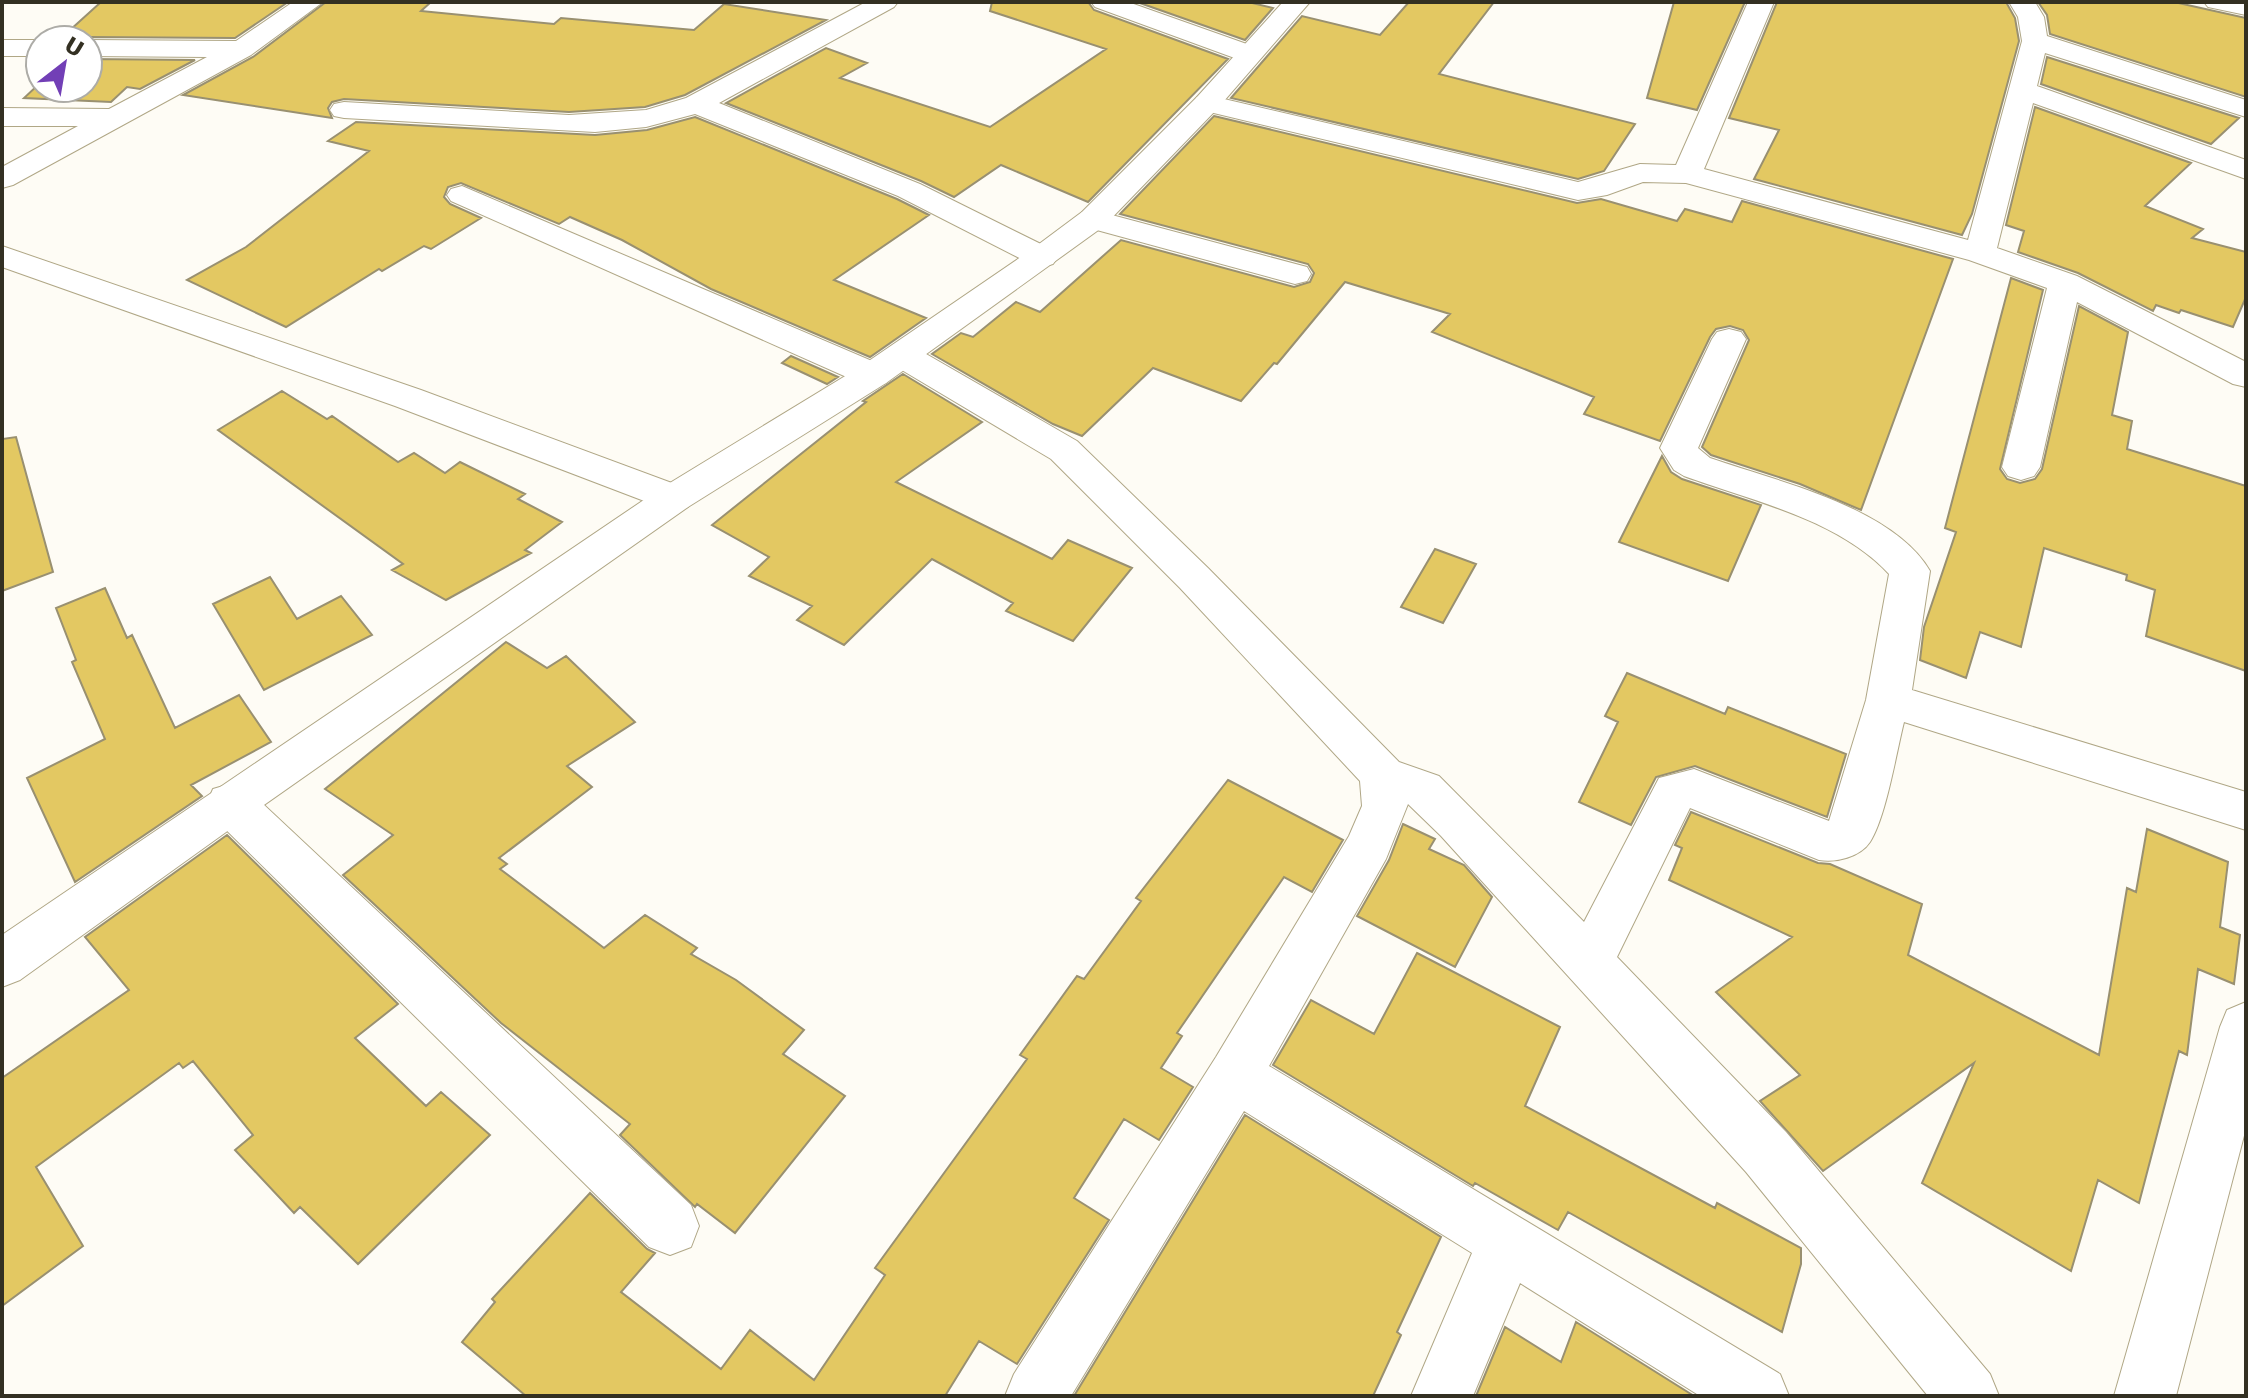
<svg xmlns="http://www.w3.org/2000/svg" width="2248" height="1398" font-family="'DejaVu Sans',sans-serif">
  <rect width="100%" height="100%" fill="#fefcf5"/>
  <path fill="#e3c862" stroke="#999070" stroke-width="2" d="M101 2H288L235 38 88 37 85 40H59Z
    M326 2H431L421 11 554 24 561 18 694 30 724 4 826 20 685 95 645 107 569 112 344 99 332 102 328 108 332 118 183 95 253 57Z
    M992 2H1088L1094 10 1228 59 1088 202 1001 165 954 197 921 181 726 103 826 48 867 63 840 78 990 127 1106 49 990 11Z
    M1137 2H1248L1273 8 1245 40Z
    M1409 2H1494L1439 74 1635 124 1604 171 1578 179 1231 98 1302 16 1380 35Z
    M1674 2H1745L1697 110 1647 98Z
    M1777 2H2006L2015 18 2019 41 1972 214 1962 235 1754 179 1779 130 1729 118Z
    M2038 2H2174L2246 18V97L2050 34 2047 15Z
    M2047 57 2239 118 2211 144 2041 84Z
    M88 59 195 60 140 89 127 87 111 102 24 98 40 83V88H88Z
    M2035 107 2191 163 2145 206 2203 229 2192 238 2246 252V297L2233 327 2181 310 2179 313 2156 305 2153 311 2078 273 2018 252 2024 231 2006 225Z
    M1214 116 1577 203 1601 199 1677 221 1685 209 1732 222 1742 201 1953 259 1861 510 1800 484 1711 455 1702 447 1749 340 1743 330 1730 326 1716 329 1710 337 1660 441 1584 414 1594 397 1432 332 1450 314 1345 282 1277 364 1274 363 1241 401 1153 368 1082 436 1053 424 932 354 961 333 973 337 1016 302 1040 312 1121 240 1294 287 1310 282 1314 273 1308 264 1120 214Z
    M695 117 897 199 929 215 834 280 926 318 870 357 711 289 622 240 570 217 559 224 461 183 448 187 444 197 450 204 481 218 431 249 424 246 382 271 379 269 286 327 187 280 246 247 369 151 328 141 356 122 595 135 647 130Z
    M2011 278 2043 290 2000 469 2007 479 2020 483 2035 479 2042 469 2079 306 2128 332 2112 415 2132 421 2127 449 2246 486V671L2146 636 2155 590 2126 580 2127 575 2044 548 2021 647 1980 632 1966 678 1920 660 1924 627 1956 532 1945 528Z
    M791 356 838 377 827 384 782 363Z
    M903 374 982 422 896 482 1052 559 1068 540 1132 568 1073 641 1006 611 1013 603 932 559 844 645 797 620 812 606 749 576 769 557 712 525 866 402 863 401Z
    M282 391 327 419 332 416 398 462 414 453 445 473 460 462 525 494 518 499 562 522 525 550 531 553 446 600 392 570 403 564 218 430Z
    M16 437 53 572 2 591V439Z
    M1662 456 1671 472 1682 479 1761 505 1728 581 1619 542Z
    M1435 549 1476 564 1443 623 1401 607Z
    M270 577 297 619 341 596 372 635 264 690 213 604Z
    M105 588 127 638 132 635 175 728 239 695 271 742 191 785 202 796 75 882 27 778 105 739 72 662 76 660 56 608Z
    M506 642 547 668 566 656 635 722 567 766 592 787 499 858 507 864 500 869 604 948 645 915 697 948 691 954 736 980 804 1030 783 1054 845 1096 735 1233 697 1204 695 1207 620 1135 630 1124 501 1023 343 875 393 835 325 789Z
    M1627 673 1725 714 1728 707 1846 754 1827 817 1695 766 1656 777 1631 825 1579 802 1618 722 1605 716Z
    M1228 780 1343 840 1312 892 1284 877 1177 1033 1182 1036 1161 1068 1193 1087 1159 1140 1124 1119 1074 1198 1109 1220 1017 1364 979 1341 945 1396H526L462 1342 495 1302 492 1299 590 1193 647 1249 655 1253 621 1292 721 1369 750 1330 814 1380 885 1275 875 1268 1027 1059 1020 1055 1077 976 1084 979 1141 901 1136 898Z
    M1691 812 1818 863 1830 864 1922 904 1908 955 2099 1055 2127 888 2136 892 2147 829 2228 862 2220 927 2240 935 2234 984 2198 969 2187 1055 2179 1051 2139 1203 2098 1180 2071 1271 1922 1183 1974 1063 1823 1171 1760 1101 1800 1075 1716 992 1792 937 1669 880 1682 848 1675 845Z
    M1403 824 1435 839 1429 849 1464 865 1492 897 1455 967 1357 916 1389 860Z
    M227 835 398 1004 355 1038 426 1106 441 1092 490 1135 358 1264 300 1207 294 1213 235 1150 253 1135 193 1061 183 1068 179 1063 36 1167 83 1246 2 1306V1078L129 990 85 937Z
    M1417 953 1560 1027 1525 1106 1715 1208 1717 1203 1801 1248V1264L1782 1332 1568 1212 1558 1230 1475 1183 1473 1186 1273 1065 1311 1000 1374 1034Z
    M1245 1115 1441 1237 1397 1332 1401 1335 1373 1396H1074Z
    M1576 1322 1694 1396H1476L1505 1327 1561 1362Z"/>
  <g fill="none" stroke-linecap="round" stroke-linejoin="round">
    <defs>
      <path id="street" d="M293 2H323L251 55 13 185 2 188V167L78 126H2V108L109 109 207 57 88 56V40L236 41Z
        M866 2H898L894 7 719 103 920 184 1053 250 1058 257 1053 264 1042 267 1031 264 898 196 695 114 646 127 595 132 344 118 334 116 330 110 334 104 344 102 569 115 646 110 686 98Z
        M1091 2H1128L1258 48 1262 54 1258 60H1240L1095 7Z
        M1748 2H1774L1704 169 1968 240 2022 41 2018 17 2009 2H2035L2044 17 2047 36 2246 100V117L2045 53 2037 86 2246 160V179L2033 103 1997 248 2077 276 2246 362V387L2233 384 2077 302 2040 467 2034 476 2021 480 2008 476 2002 467 2047 288 1969 260 1686 183 1643 182 1607 195 1578 200 1197 109 1193 103 1197 97 1207 95 1578 182 1640 164 1676 165Z
        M2204 2H2246V15L2208 7Z
        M2 40H40V56H2Z
        M462 186 886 367 891 375 886 383 873 386 860 383 451 201 447 195 451 189Z
        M1093 210 1307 267 1311 274 1307 281 1295 284 1082 226 1077 219 1082 212Z
        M2 246 421 390 688 489 693 498 688 507 674 511 660 507 395 406 2 267Z
        M1729 329 1741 332 1746 339 1698 448 1710 458C1776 481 1893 507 1930 571L1912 690 2246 792V830L1904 722C1896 754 1886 817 1870 842 1860 857 1836 863 1819 860L1690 808 1617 957 1786 1132 1990 1374 1999 1396H1928L1746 1172 1441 836 1408 804 1386 859 1269 1066 1780 1374 1789 1396H1700L1520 1283 1473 1396H1411L1472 1253 1244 1111 1071 1396H1005L1014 1374 1216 1057 1349 836 1362 806 1360 781 1180 588 1051 459 890 363 885 355 890 347 902 344 914 347 1077 441 1208 568 1399 762 1439 776 1584 922 1659 778 1694 769 1829 821 1866 700 1889 574C1838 519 1752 501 1684 476L1674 470 1660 448 1712 339 1717 332Z
        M230 784 247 789 691 1205 699 1226 691 1247 670 1255 649 1247 213 817 207 803 213 789Z
        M2246 1002V1128L2176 1396H2114L2220 1027 2227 1010Z"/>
      <path id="secondary" d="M1283 2H1310L1217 109 1104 226 886 383 688 507 247 817 20 980 2 987V935L660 489 860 367 1031 250 1082 212 1197 97Z"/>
    </defs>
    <use href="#street" stroke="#b0a786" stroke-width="2"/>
    <use href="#secondary" stroke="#b0a786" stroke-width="2"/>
    <use href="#street" fill="#fff" fill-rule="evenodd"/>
    <use href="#secondary" fill="#fff" fill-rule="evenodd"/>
  </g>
  <rect width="2248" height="1398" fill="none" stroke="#333022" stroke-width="8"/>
  <g transform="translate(64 64) rotate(31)"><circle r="38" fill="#ffffff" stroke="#adaca7" stroke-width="2"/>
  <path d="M0-6L14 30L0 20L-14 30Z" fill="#723fb6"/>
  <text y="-12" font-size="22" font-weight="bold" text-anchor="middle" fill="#333022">U</text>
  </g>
</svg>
